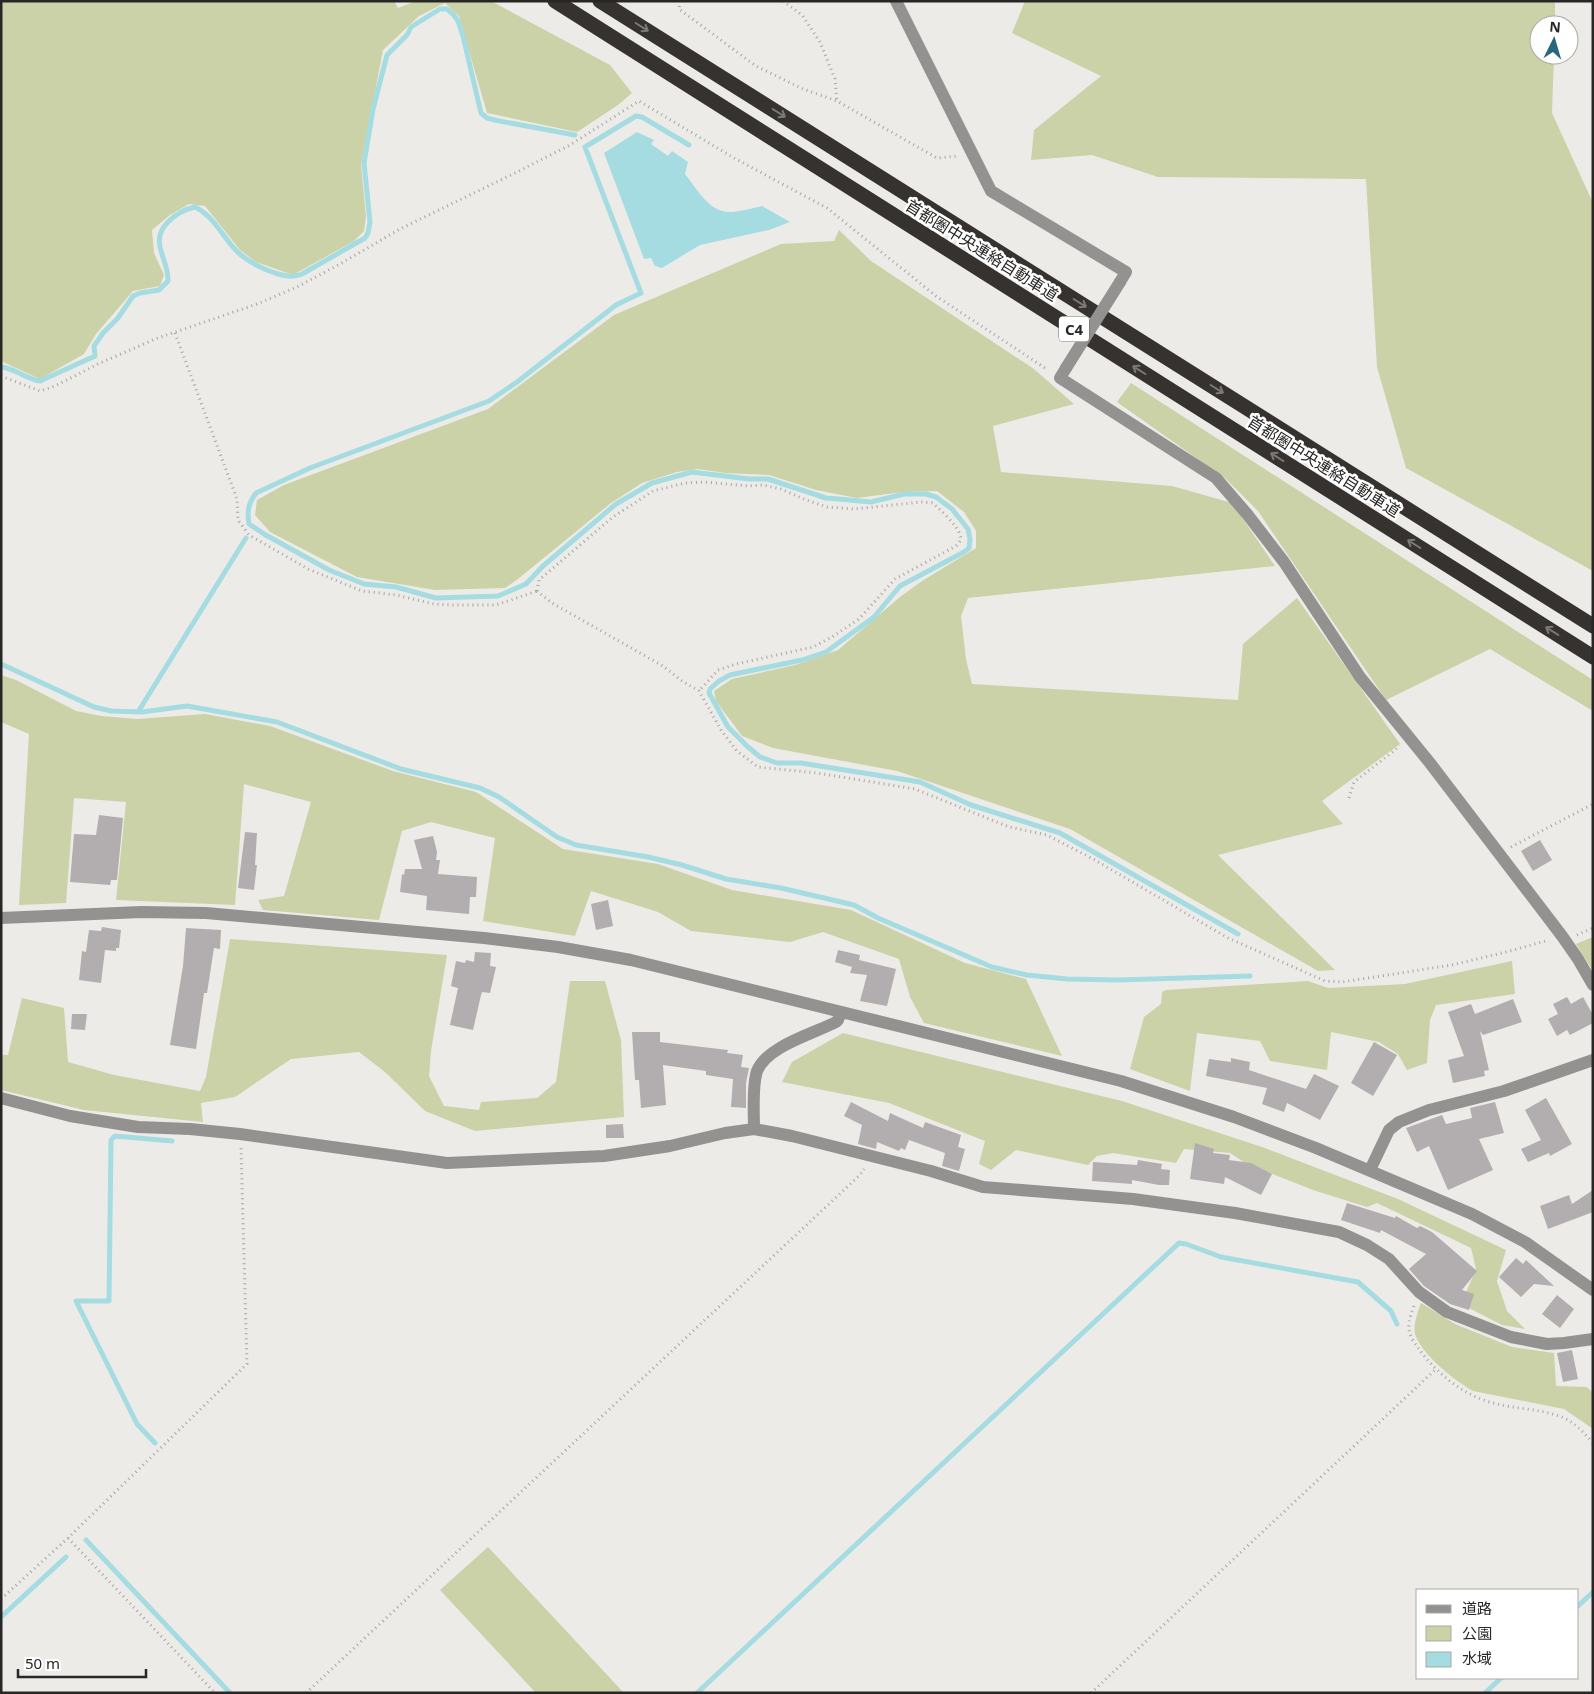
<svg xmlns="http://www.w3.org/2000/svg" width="1594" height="1694" font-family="'Noto Sans','Noto Sans JP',sans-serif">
  <rect width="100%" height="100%" fill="#edebe8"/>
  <path fill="#cbd2a7" d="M1 1H394L398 8 416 1H491L610 65 632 93 618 105 577 132 487 113 459 16 445 3 419 16 383 50 361 164 366 217 364 231 354 241 293 275 256 262 240 250 205 206 189 204 170 215 152 230 154 253 164 275 160 286 133 291 96 334 84 354 40 379 3 362 1 357Z
    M1025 1H1555V25H1539V55H1554L1552 113 1593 203V571L1406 468 1377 367 1366 179 1158 177 1092 155 1031 160 1034 130 1101 76 1012 33Z
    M839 230 871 261 1034 369 1074 404 993 426 1001 472 1172 486 1232 503 1275 566 968 598 961 616 966 659 972 684 1238 700 1243 644 1297 598 1400 744 1322 801 1343 824 1218 855 1335 970 1318 971 1070 829 897 771 773 748 742 736 716 701 714 691 732 679 795 665 838 650 900 597 922 581 976 548V531L964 512 937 491 903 492 857 498 816 490 769 475 725 473 698 469 677 472 642 483 611 503 518 579 505 588 435 590 357 577 270 532 255 515 257 500 284 485 488 409 614 315 781 244 834 241Z
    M1131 383 1593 680V711L1490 649 1386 700 1258 511 1226 479 1117 402Z
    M1 675 16 680 76 711 101 716 137 719 205 714 270 726 393 771 476 792 563 849 658 864 732 890 851 910 965 963 1026 979 1062 1056 924 1023 910 997 899 959 823 932 790 942 691 931 658 912 591 891 575 936 483 921 495 838 431 822 402 831 379 920 263 910 258 900 284 896 311 802 244 784 235 905 116 900 126 802 74 798 66 903 19 905 29 734 1 722Z
    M1593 937V971L1576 944Z
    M230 939 447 955 431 1051 429 1076 444 1106 479 1110 481 1102 537 1098 556 1082 570 981H605L621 1040 624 1117 475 1131 425 1111 385 1072 359 1052 291 1059 235 1097 201 1103 203 1122 84 1110 1 1090V1055H8L22 998 64 1008 68 1062 114 1075 200 1091 206 1077Z
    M1512 961 1515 994 1436 1005 1430 1020 1427 1063 1407 1070 1398 1054 1379 1042 1331 1032 1327 1070 1270 1061 1260 1041 1197 1033 1190 1091 1130 1069 1144 1017 1161 1004 1162 992 1166 990 1308 981 1328 988 1405 984Z
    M843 1033 1122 1101 1262 1147 1398 1199 1506 1250 1497 1281 1507 1311 1525 1329 1502 1325 1461 1304 1476 1269 1471 1248 1377 1203 1367 1207 1313 1190 1245 1163 1230 1153 1184 1149 1176 1163 1113 1153 1097 1156 1088 1165 1016 1150 991 1170 979 1164 985 1141 889 1103 782 1082 792 1062Z
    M1421 1303 1455 1324 1512 1347 1554 1353 1556 1386 1587 1387 1593 1393V1429L1564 1409 1473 1391C1455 1381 1421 1354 1415 1334 1413 1324 1418 1312 1421 1303Z
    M488 1547 624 1693H536L440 1590Z"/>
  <path fill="#a4dce2" d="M637 132 654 140 651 144 668 156 672 151 688 162 685 174C697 189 710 214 732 212 742 211 752 208 762 206L790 222 769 230 700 245 662 268 655 266 651 258 644 259 604 153Z"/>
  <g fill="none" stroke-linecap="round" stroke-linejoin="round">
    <path stroke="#a4dce2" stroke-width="5" d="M689 145 642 117 636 116 585 147 641 293 616 305 517 382 489 401 310 468 256 493C248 504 247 511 249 524L264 534 329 570 364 584 396 587 436 598 498 596 526 584 543 566 616 504 652 483 692 472 749 479H768L826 498 838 499 871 502 904 494H926L936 497 952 509 968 529 970 539 969 548 964 552 900 586 874 617 826 652 802 660 730 675 719 681 710 689 709 693 728 727 747 746 760 757 777 763H801L920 782 971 805 1060 833 1238 934
      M2 367C16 369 26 379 40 381L95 356 94 346 103 333 118 318 133 296 140 293 159 290 168 281C169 259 148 242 168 222 175 215 185 209 195 207 217 218 223 240 241 255 251 263 263 269 275 273 285 276 292 278 302 274L365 238 368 233 370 222 364 163 373 109 387 55 407 35 411 27 440 9H447L453 14 458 21 463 36 481 113 487 118 499 121 575 135
      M1 664 94 707 111 711 142 712 187 706 277 722 401 769 480 788 499 797 557 837 576 845 648 857 682 865 726 879 781 888 854 905 878 918 992 967 1027 975 1067 979 1118 980 1250 976
      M138 712 246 538
      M155 1443 137 1424 76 1301H109L111 1140 115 1136 172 1141
      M86 1540 230 1693
      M1578 1606 1593 1592
      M1 1617 66 1557
      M697 1693 1179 1243 1186 1244 1221 1257 1358 1282 1391 1311 1397 1324
      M1485 1693 1501 1678"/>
  </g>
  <path fill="#b2aeaf" d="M99 815 123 818 117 880H111L110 885 70 882 74 834 96 835Z
    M245 832 257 833 255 865H257L254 890 238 888Z
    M433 836 437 852 436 860H440L438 874 477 877 476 897H470L469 914 426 910 427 896 400 892 402 874 404 875 405 869H422L414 840Z
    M1540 840 1552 860 1533 871 1521 851Z
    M608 900 613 926 596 930 591 904Z
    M102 927 121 930 119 948H116V951L105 950 101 983 79 980 82 951 86 952 89 930 101 931Z
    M186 928 221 930 220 949 214 948 207 993H204L196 1049 170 1045 183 966Z
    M838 950 860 955 859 960 896 969 887 1006 860 1001 867 975 850 973 852 967 835 962Z
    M475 952 491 953 490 966 496 967 490 993 482 992 481 995 473 1030 450 1025 458 988 451 986 456 961 465 963 466 960 474 962Z
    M1567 997 1571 1004 1583 997 1593 1015V1023L1570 1035 1567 1030 1557 1036 1548 1019 1558 1014 1553 1004Z
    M1513 999 1522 1022 1483 1035 1480 1031 1489 1070 1484 1071 1485 1076 1453 1083 1448 1060 1464 1056 1448 1012 1471 1004 1475 1014Z
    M72 1014H87L85 1030 71 1029Z
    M632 1032H660V1042L728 1050 727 1053 743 1055 741 1067 749 1068 746 1083V1108L731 1107 733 1079 706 1075V1071L663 1065 666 1105 641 1108 639 1080H635Z
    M1374 1042 1397 1055 1373 1096 1351 1083Z
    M1231 1058 1250 1062 1249 1070 1306 1089 1314 1074 1339 1086 1320 1120 1287 1103 1284 1112 1262 1104 1267 1088 1206 1076 1209 1059 1231 1062Z
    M1546 1098 1572 1144 1550 1156 1549 1153 1528 1162 1521 1149 1541 1140 1525 1110Z
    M851 1102 888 1121 890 1113 923 1128 925 1122 961 1135 958 1147 965 1149 959 1171 942 1166 945 1153 909 1140 905 1150 901 1148 899 1151 877 1142 876 1149 858 1144 862 1125 844 1116Z
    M1495 1102 1504 1133 1479 1139 1493 1170 1448 1190 1429 1146 1417 1152 1406 1128 1442 1115 1446 1124 1472 1118 1470 1108Z
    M623 1124 624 1138H606V1125Z
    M1195 1143 1214 1149 1213 1153 1230 1155 1229 1160 1251 1163 1272 1174 1261 1195 1225 1177 1224 1184 1190 1179Z
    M1138 1160 1162 1164 1161 1169 1170 1170 1169 1185H1159L1132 1180V1184L1092 1181 1093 1162 1137 1165Z
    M1593 1190V1212L1548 1229 1540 1206 1569 1195 1572 1204Z
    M1347 1203 1395 1218 1396 1216 1417 1228 1420 1226 1432 1232 1477 1271 1462 1290 1474 1294 1469 1310 1450 1304 1424 1286 1409 1269 1426 1254 1381 1230 1380 1233 1341 1220Z
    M1516 1258 1523 1264 1526 1260 1554 1286 1534 1284 1521 1297 1499 1277Z
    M1557 1295 1574 1309 1560 1328 1542 1314Z
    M1572 1350 1578 1379 1563 1382 1557 1353Z"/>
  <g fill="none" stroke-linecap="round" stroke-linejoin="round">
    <path stroke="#a6a5a3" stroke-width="3" stroke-dasharray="1 4" stroke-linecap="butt" d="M680 1 679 9 756 66 803 89 837 101 937 158 957 156
      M783 1 802 15 820 42 835 79 837 101
      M175 333 237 499 238 520 249 535 308 569 362 591 396 595 434 604 453 605H496L537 591
      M1 376 40 391 55 386 98 364 155 339 257 304 297 287 340 264 400 229 517 172 570 145 639 101 734 158 827 208 936 296 1048 370
      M537 591 552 603 663 666 682 681 699 691 721 730 737 751 758 767 817 773 915 789 1009 827 1047 835 1095 860 1228 938 1325 981 1342 982 1452 965 1506 952 1549 940
      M537 591 539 580 613 517 653 491 685 483 704 482 749 486 763 485 781 489 806 500 827 507 854 509 921 502 932 503C940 509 958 526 960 535 962 540 959 543 956 546L895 579 859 619 832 637 813 647 736 664 718 670 699 691
      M1349 798 1354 782 1400 746
      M1511 847 1593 804
      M1577 935 1593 928
      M1414 1306C1404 1332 1409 1336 1425 1357 1443 1378 1466 1396 1493 1403 1517 1410 1545 1408 1568 1420 1578 1426 1585 1434 1593 1443
      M68 1538 215 1693
      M1 1599 68 1538 247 1364 241 1148
      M306 1693 860 1175 864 1169
      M1091 1693 1436 1369"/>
    <path stroke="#939291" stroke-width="12" d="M896 1 991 191 1126 272 1120 282
      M1066 368 1060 378 1216 478 1247 514 1284 562 1360 677 1430 763 1562 936 1578 959 1593 985
      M1 918 141 912 206 913 484 938 558 947 631 960 1121 1081 1234 1117 1316 1148 1472 1214 1525 1242 1593 1290
      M1 1098 70 1116 138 1127 190 1129 240 1134 447 1163 604 1156 670 1146 725 1133 754 1129 792 1136 931 1171 983 1187 1133 1199 1235 1213 1339 1232 1367 1245 1389 1259 1419 1292 1447 1312 1511 1337 1547 1344 1564 1343 1593 1339
      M754 1129C754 1113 752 1086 757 1071 767 1046 813 1034 836 1022L838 1020 841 1012
      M1370 1170 1389 1130 1399 1122 1429 1110 1504 1091 1593 1060"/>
    <path stroke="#353230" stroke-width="15" d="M555 1 1593 657
      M600 1 1593 626"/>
    <path stroke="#939291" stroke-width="12" d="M1066 368 1120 282"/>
  </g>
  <defs><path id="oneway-shaft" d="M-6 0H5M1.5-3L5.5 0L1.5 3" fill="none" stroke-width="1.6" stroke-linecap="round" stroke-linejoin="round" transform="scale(1.25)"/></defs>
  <g stroke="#7c7a78">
    <use href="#oneway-shaft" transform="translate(642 27) rotate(32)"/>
    <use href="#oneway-shaft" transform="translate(779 113) rotate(32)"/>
    <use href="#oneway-shaft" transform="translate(1080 303) rotate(32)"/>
    <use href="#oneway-shaft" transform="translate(1139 370) rotate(-148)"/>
    <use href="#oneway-shaft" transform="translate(1217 389) rotate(32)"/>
    <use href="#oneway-shaft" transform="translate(1277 457) rotate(-148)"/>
    <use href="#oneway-shaft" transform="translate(1414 544) rotate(-148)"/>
    <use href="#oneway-shaft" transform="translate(1552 631) rotate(-148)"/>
  </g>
  <g text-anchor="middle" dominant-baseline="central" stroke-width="5" stroke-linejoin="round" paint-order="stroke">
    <rect fill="#fff" stroke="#686867" stroke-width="1" x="1059" y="316.5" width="30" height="25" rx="4"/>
    <g font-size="15" font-weight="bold" fill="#282726">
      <text x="1074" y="329">C4</text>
    </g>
    <g font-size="16" fill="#282726" stroke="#fff">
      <text transform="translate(982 250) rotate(32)">首都圏中央連絡自動車道</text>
      <text transform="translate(1324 466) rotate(32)">首都圏中央連絡自動車道</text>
    </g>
  </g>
  <rect width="1594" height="1694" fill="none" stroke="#282726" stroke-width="5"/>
  <rect x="1416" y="1589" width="162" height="90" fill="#ffffff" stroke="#a9a9a8"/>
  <rect x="1426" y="1605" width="25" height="8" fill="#939291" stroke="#a9a9a8"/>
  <text x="1462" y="1614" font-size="15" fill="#282726">道路</text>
  <rect x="1426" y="1626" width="25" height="15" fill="#cbd2a7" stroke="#a9a9a8"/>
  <text x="1462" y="1639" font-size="15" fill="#282726">公園</text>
  <rect x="1426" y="1652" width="25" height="15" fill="#a4dce2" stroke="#a9a9a8"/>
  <text x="1462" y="1664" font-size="15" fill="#282726">水域</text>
  <g transform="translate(1554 40) rotate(5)"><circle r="24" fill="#ffffff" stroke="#a9a9a8"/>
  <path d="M0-4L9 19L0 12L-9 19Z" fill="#28667c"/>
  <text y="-8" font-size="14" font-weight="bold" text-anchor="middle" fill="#282726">N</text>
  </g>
  <path d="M18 1669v8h128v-8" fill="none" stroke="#282726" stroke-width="2.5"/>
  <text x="25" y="1669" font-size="15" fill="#282726" stroke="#ffffff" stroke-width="4" paint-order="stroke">50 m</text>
</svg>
